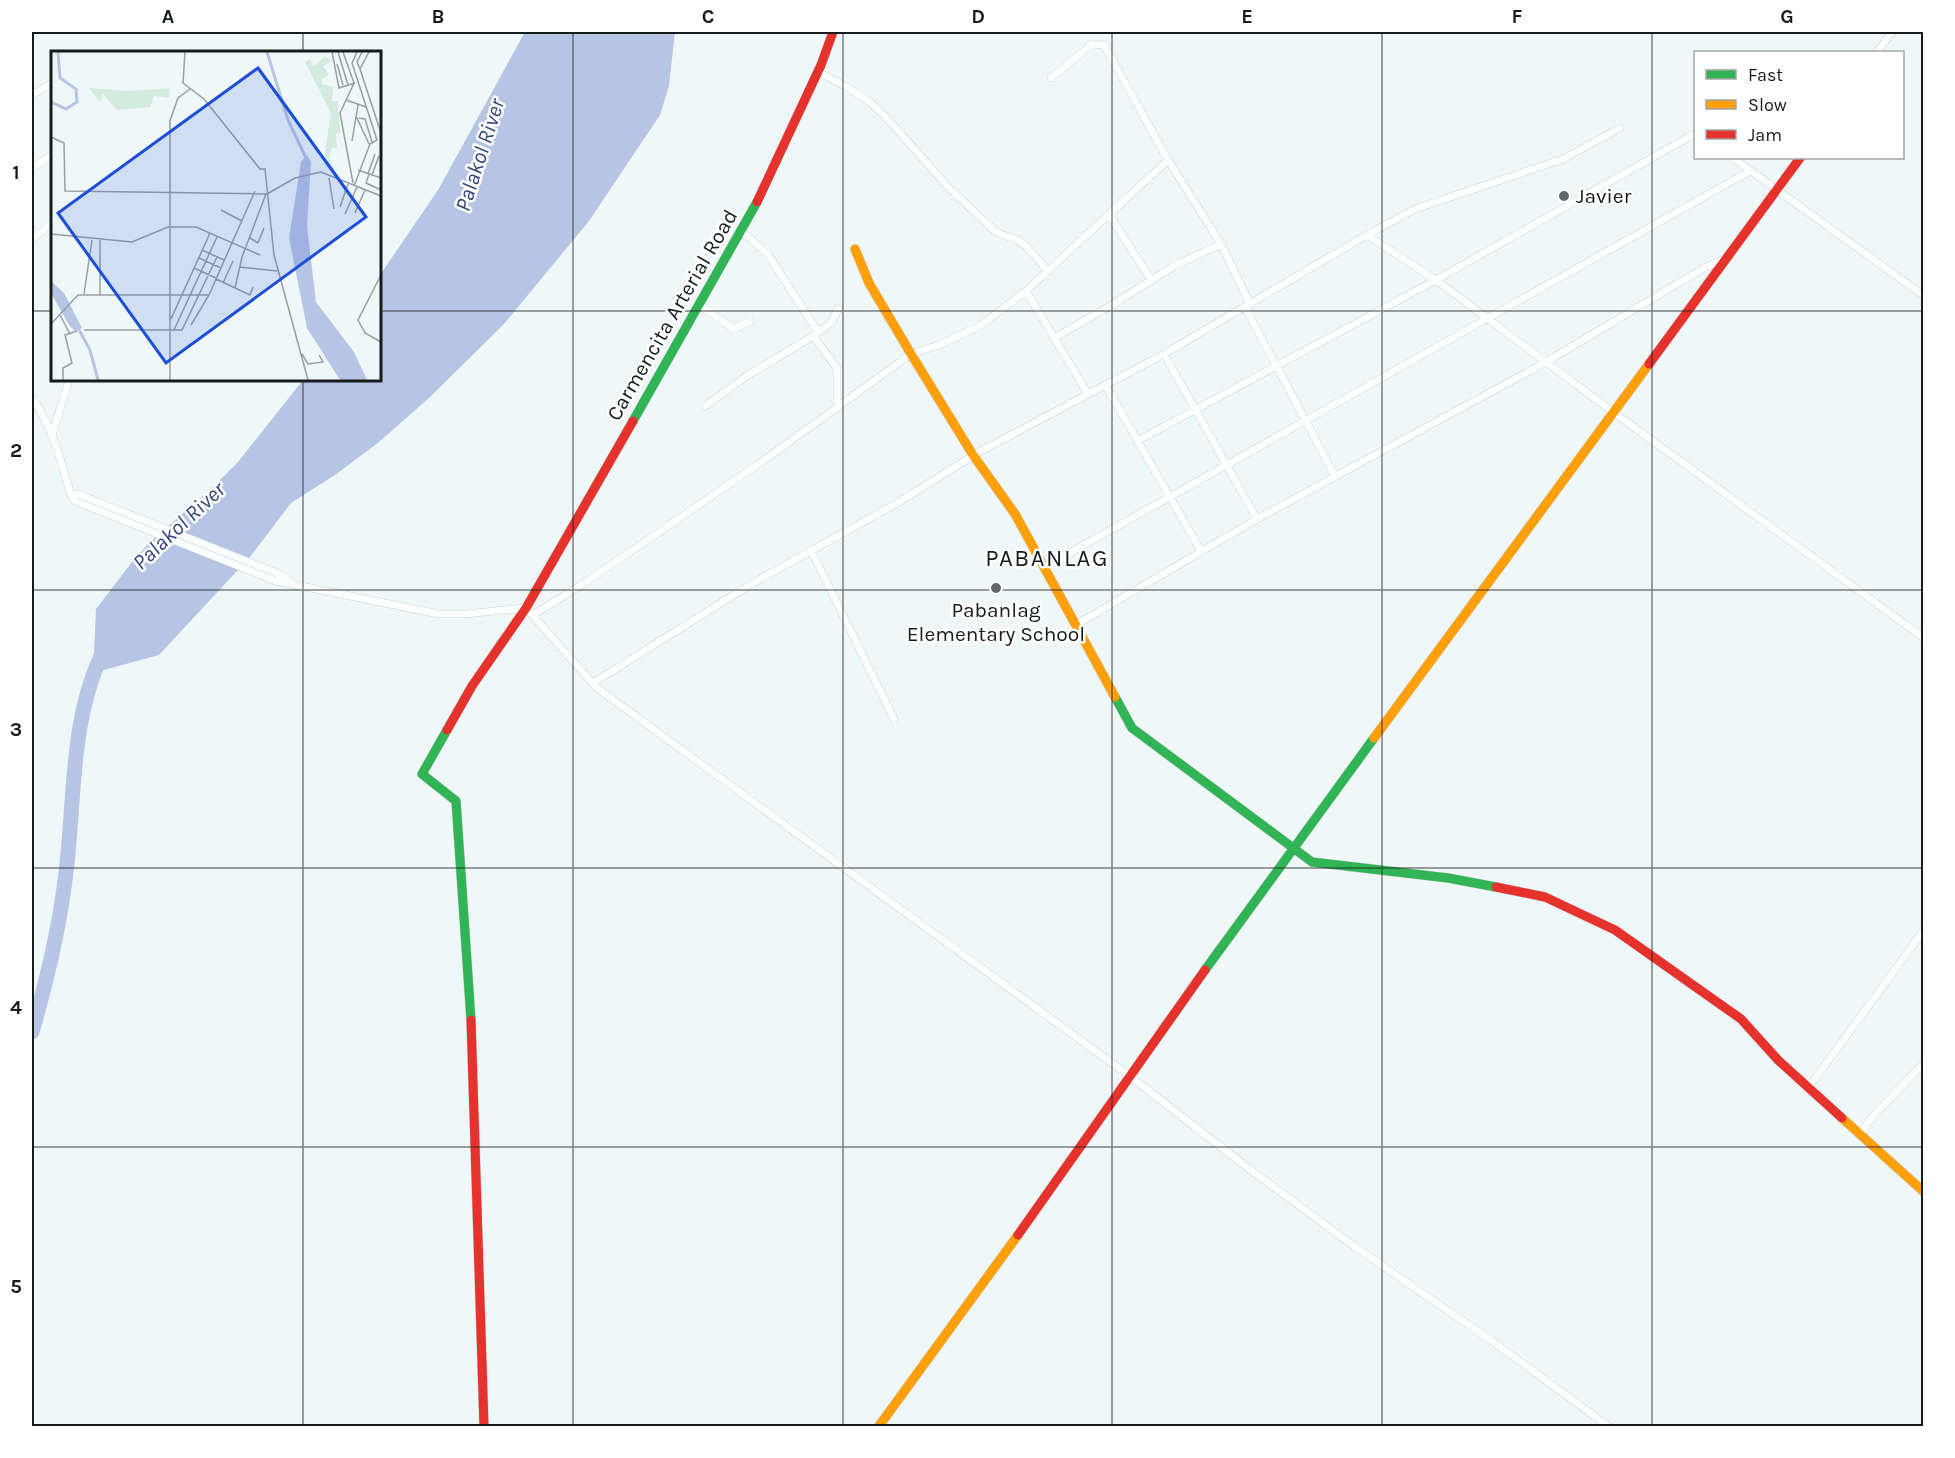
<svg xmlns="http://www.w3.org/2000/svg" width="1955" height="1458" font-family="Karla,sans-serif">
  <rect width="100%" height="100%" fill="#f0f7f8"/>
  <path fill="#b7c5e5" d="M525 32H675L669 86 660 115 589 221 504 324 429 398 379 442 335 475 291 503 250 557 159 655 93 673 96 609 132 562 149 543 213 487 238 462 303 380H380V275L438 190Z"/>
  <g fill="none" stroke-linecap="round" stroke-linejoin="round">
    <path stroke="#b7c5e5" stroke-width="15" d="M32 1032C47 980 60 926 66 872 75 800 70 723 101 656"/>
    <defs>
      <path id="street" d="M1877 52 1892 32
        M818 72 847 87 870 102 885 116 949 188 997 233 1018 240 1026 246 1048 271
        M1051 78 1092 44 1104 45 1168 160 1221 244 1250 304
        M32 95 52 83
        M1733 158 1924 296
        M32 168 52 155
        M1109 215 1152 281
        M741 231 767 253 818 332
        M1367 235 1436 280 1613 412 1924 638
        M32 239 52 223
        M1026 291 1088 394
        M699 305 734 329 750 321
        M1245 307 1335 476
        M815 335 832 322 838 309
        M1054 338 1112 305 1174 266 1221 244
        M1164 354 1257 519
        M1106 386 1201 551
        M32 397C52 427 61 460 71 495L75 501 276 581 439 614H465L526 608 597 688 1131 1077 1248 1168 1354 1246 1492 1341 1608 1426
        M705 406 748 375 813 336 837 368V408
        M52 435 69 380
        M1139 440 1436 280 1696 133
        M71 495 78 494 279 574 291 582
        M811 550 894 719
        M1043 568 1750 171
        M533 615 586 582 760 463 911 354 942 344 981 325 1026 291 1168 160
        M1074 626 1257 519 1546 362 1704 268 1725 259
        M593 683 753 583 899 502 979 452 1164 354 1367 235 1415 209 1563 159 1620 128
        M1809 1087 1924 930
        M1860 1133 1876 1113 1924 1063"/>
      <path id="fast" d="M633 421 757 202
        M1115 697 1132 728 1312 862 1448 878 1496 887
        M447 730 422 774 456 801 471 1020
        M1205 970 1374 738"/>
      <path id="slow" d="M855 249 869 283 911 354 973 455 1015 514 1115 697
        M1374 738 1649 364
        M1842 1118 1924 1192
        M879 1426 1018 1235"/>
      <path id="jam" d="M757 202 821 65 833 32
        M1649 364 1800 158
        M447 730 472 686 526 608 633 421
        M1496 887 1545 897 1615 930 1741 1019 1778 1060 1842 1118
        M471 1020 484 1426
        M1018 1235 1205 970"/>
    </defs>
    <use href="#street" stroke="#ccd2d3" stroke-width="8"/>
    <use href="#fast" stroke="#ccd2d3" stroke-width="10"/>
    <use href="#slow" stroke="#ccd2d3" stroke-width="10"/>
    <use href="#jam" stroke="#ccd2d3" stroke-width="10"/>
    <use href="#street" stroke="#fdfefe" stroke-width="7"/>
    <use href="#fast" stroke="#30b455" stroke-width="9"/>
    <use href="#slow" stroke="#ff9f0a" stroke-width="9"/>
    <use href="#jam" stroke="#e5322d" stroke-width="9"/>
  </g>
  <path fill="none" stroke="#161b1c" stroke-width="1.5" stroke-opacity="0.55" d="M303 32V52M573 32V1426M843 32V1426M1112 32V1426M1382 32V1426M1652 32V1426M32 311H52M380 311H1924M303 380V1426M32 590H1924M32 868H1924M32 1147H1924"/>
  <g fill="#626869" stroke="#fff" stroke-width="2">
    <circle cx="1564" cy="196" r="6"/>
    <circle cx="996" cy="588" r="6"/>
  </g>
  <g text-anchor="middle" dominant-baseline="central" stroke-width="5" stroke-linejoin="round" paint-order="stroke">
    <g font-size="21" fill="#161b1c" stroke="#fff" text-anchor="start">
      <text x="1576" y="196">Javier</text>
      <text x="996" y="610" text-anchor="middle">Pabanlag<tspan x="996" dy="24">Elementary School</tspan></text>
    </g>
    <g font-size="21" fill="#161b1c" stroke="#fff">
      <text transform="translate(672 315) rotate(-60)">Carmencita Arterial Road</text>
    </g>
    <g font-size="22" font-style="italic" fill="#34457e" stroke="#fff">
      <text transform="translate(480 155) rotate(-72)">Palakol River</text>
      <text transform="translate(179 526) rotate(-43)">Palakol River</text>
    </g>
    <g font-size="24" letter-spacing="1.5" fill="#161b1c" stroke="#fff">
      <text x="1047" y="558">PABANLAG</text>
    </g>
  </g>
  <g transform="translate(51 51)">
    <rect width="330" height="330" fill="#f0f7f8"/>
    <path d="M274 5 281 10 272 15 278 24 271 28V33L282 36 281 50H287L289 82 285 83 286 97H281L278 107 288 127 273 114 277 112 274 100 280 62 254 11 259 8 262 16ZM38 37 80 40 119 37 118 47 103 45 99 56 66 59 52 43 49 51Z" fill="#d3ebde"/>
    <path d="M256 104 260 111 256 175 265 251 303 301 316 329H289L256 277 238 187 250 111ZM0 230 13 242 31 277 24 280 18 274 0 242Z" fill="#b7c5e5"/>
    <path fill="none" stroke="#b7c5e5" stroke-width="3" d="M216 1 237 69 256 109M0 51 15 58 26 51 25 38 9 27 7 1M27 277 39 299 47 329"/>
    <path fill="none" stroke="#999fa0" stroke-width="1.5" d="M134 1 132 32 153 48 209 118H214L223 204 257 329M281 1 288 37 304 32M287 1 297 34M292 1 303 32 289 62 302 132M318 1 309 18 330 82M286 13 292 34M309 18 306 11 311 1M295 49 315 56M305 65 318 93M308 67 314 68 321 91M0 86 13 92 14 140 216 143M301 90 307 54M307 119 330 127M317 123 324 103M318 123 315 132 330 139M321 124 328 105M278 127 283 158M303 135 319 93 326 89 301 12 306 1M216 143 244 127 270 121 330 145M289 156 297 133M170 159 191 170M304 162 314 139M294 163 306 136M0 183 81 191 117 176H145L209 204M199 187 207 192 213 177M151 199 173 209M148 207 170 217M188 216 226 220M143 217 165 227M330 224 307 269 314 282 330 291M165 228 199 244 202 236M172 232 182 210M184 237 191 206 215 143M33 243 41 189M49 244V189M9 264 19 283M120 268 159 182M0 273 27 244H158M140 274 158 244 204 140M33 279H131L166 206M123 279 166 186M251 303 257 313 272 311 268 304M12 329V317L21 312 14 284 26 280M119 329V70L127 47 139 38"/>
    <path fill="#1d4ed8" fill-opacity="0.15" stroke="#1d4ed8" stroke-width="3" d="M207 17 315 166 115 312 7 162Z"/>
    <rect width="330" height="330" fill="none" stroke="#161b1c" stroke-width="3"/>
  </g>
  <rect width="1955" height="1458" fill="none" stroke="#ffffff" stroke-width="66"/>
  <rect x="1694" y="51" width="210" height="108" fill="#ffffff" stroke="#a2a4a4" stroke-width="1.5"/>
  <rect x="1706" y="70" width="30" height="9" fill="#30b455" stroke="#a2a4a4" stroke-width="1.5"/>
  <text x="1748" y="81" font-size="18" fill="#161b1c">Fast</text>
  <rect x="1706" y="100" width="30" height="9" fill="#ff9f0a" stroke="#a2a4a4" stroke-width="1.5"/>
  <text x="1748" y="111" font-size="18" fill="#161b1c">Slow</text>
  <rect x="1706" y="130" width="30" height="9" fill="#e5322d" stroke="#a2a4a4" stroke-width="1.5"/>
  <text x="1748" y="141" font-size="18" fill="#161b1c">Jam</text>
  <rect x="33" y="33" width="1889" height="1392" fill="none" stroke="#161b1c" stroke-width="2"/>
  <g font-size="20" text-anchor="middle" font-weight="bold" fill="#161b1c">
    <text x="168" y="23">A</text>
    <text x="438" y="23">B</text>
    <text x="708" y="23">C</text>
    <text x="978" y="23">D</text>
    <text x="1247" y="23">E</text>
    <text x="1517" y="23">F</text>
    <text x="1787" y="23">G</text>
    <text x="16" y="179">1</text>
    <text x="16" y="457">2</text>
    <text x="16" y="736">3</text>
    <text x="16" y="1014">4</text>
    <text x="16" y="1293">5</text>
  </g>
</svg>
